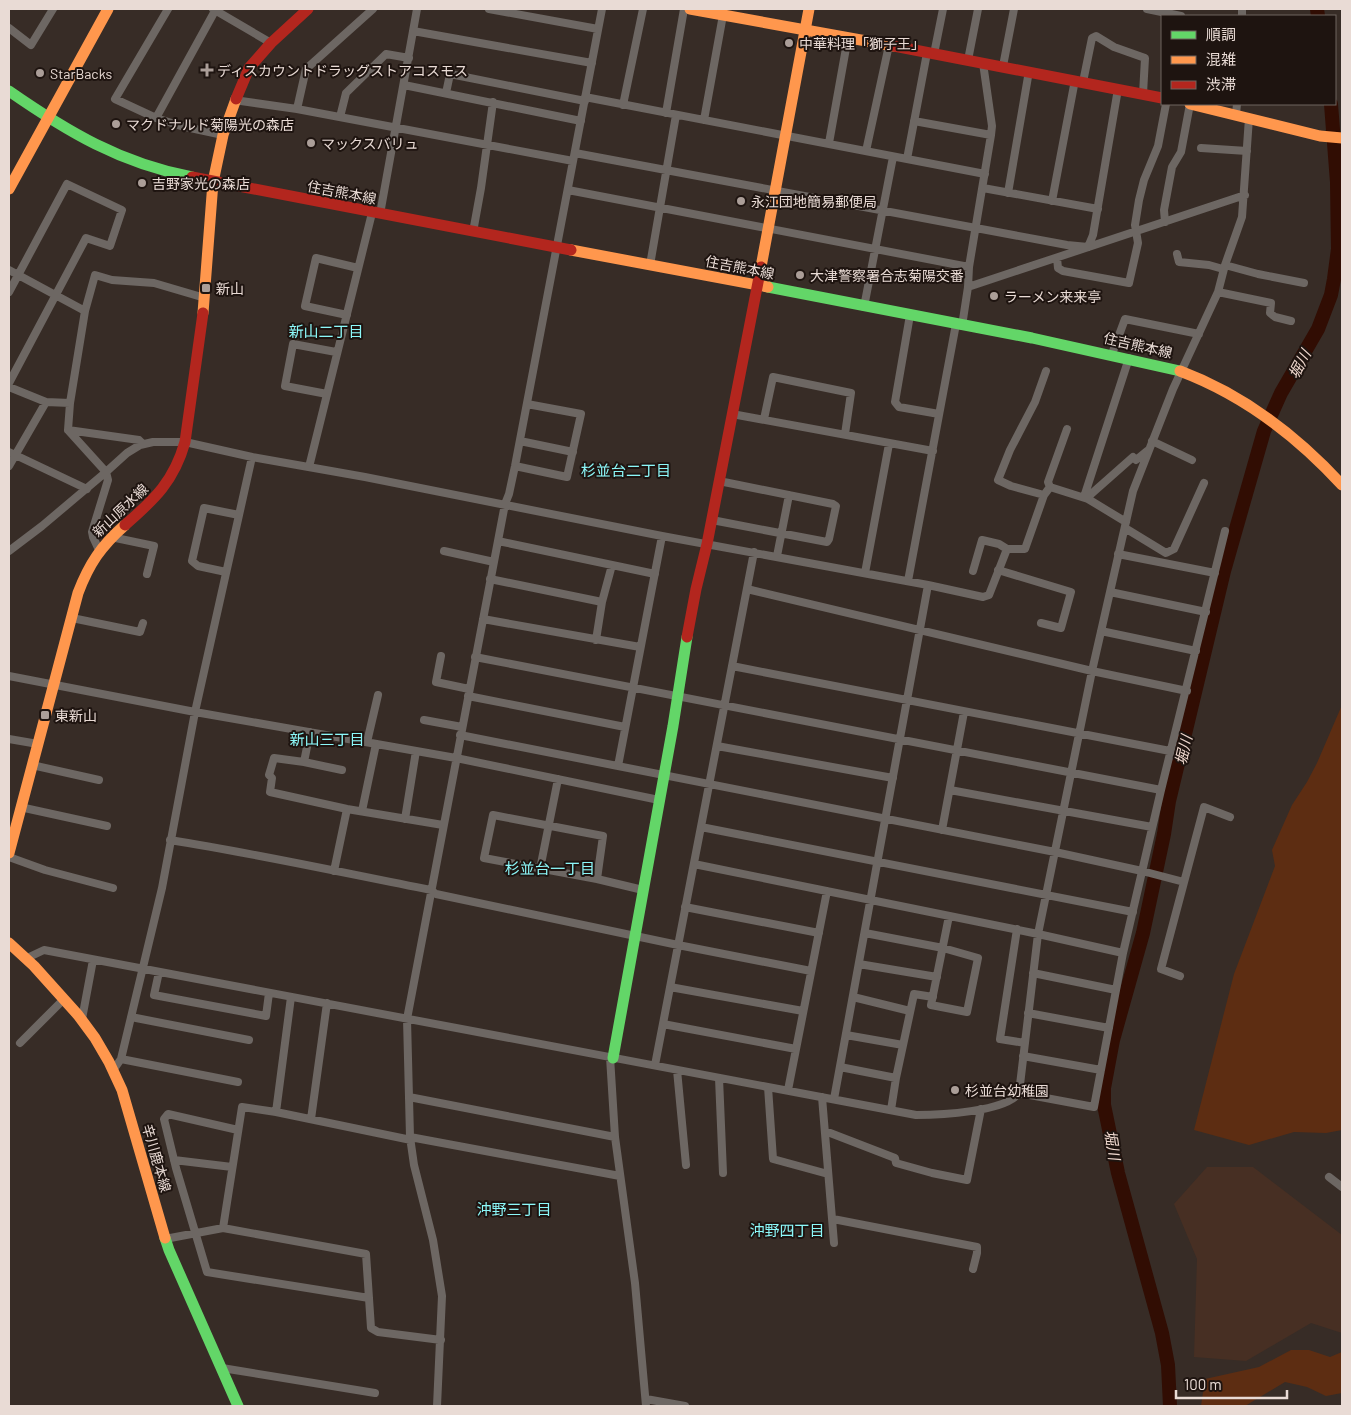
<svg xmlns="http://www.w3.org/2000/svg" width="1351" height="1415" font-family="Barlow,'Noto Sans JP',sans-serif">
  <rect width="100%" height="100%" fill="#372c26"/>
  <path fill="#472f23" d="M1207 1167H1253L1342 1235V1333L1311 1323 1246 1361 1194 1357 1197 1259 1174 1204Z"/>
  <path fill="#5d2d12" d="M1342 705V1130L1326 1133 1294 1132 1249 1145 1194 1130 1234 974 1275 866 1272 850 1292 805 1307 782 1317 763Z
    M1291 1350H1309L1330 1357 1342 1352V1393L1326 1396 1307 1387 1285 1382 1245 1406H1201L1205 1379 1259 1367Z"/>
  <g fill="none" stroke-linecap="round" stroke-linejoin="round">
    <path stroke="#310d03" stroke-width="14" d="M1317 9 1318 16
      M1170 1406 1168 1365 1162 1333 1118 1173 1104 1105V1088L1113 1040 1143 933 1164 834 1169 801 1224 571 1264 431 1281 393 1318 329 1331 295 1334 279 1338 249 1337 182 1331 104"/>
    <path stroke="#6d6763" stroke-width="8" d="M168 9 115 99 156 118 181 126 223 135
      M213 9 271 43
      M489 9 598 29
      M1147 9 1181 16
      M1242 16V9
      M9 28 31 45 53 9
      M413 31 592 63
      M934 54 943 9
      M968 60 978 9
      M1003 66 1014 9
      M1083 82 1092 38 1096 36 1114 47 1145 58 1143 94
      M404 85 581 121
      M446 93 450 74 585 101
      M585 97 985 174
      M234 100 297 109 573 161
      M623 105 643 9
      M297 109 306 69 373 9
      M666 113 684 9
      M1236 114 1237 104
      M340 117 346 93 386 54 409 58
      M156 118 216 9
      M704 120 723 15
      M914 121 991 135
      M829 143 848 37
      M1201 148 1247 151
      M866 151 889 45
      M575 153 1067 245 1088 247
      M907 159 927 53
      M983 188 1098 209
      M568 190 969 267
      M1008 193 1029 71
      M1052 201 1075 80
      M380 214 417 9
      M1165 222 1164 210 1172 167 1181 152 1190 104
      M473 232 481 188 493 102
      M1088 247 1093 235 1118 89
      M1177 254 1179 262 1209 265 1223 269
      M1057 258 1058 268 1063 271 1129 283 1138 243 1135 225 1139 200 1144 180 1158 146 1166 104
      M650 265 676 115
      M1225 265 1258 274 1304 283
      M9 270 85 311 70 403 68 430 106 472 42 526 9 551
      M968 287 1245 195
      M9 292 67 184 122 210 110 246 86 238 9 383
      M1218 292 1271 303 1270 313 1275 317 1291 321
      M864 307 893 157
      M85 311 95 275 112 280 154 283 205 298
      M347 315 305 306 316 258 358 268
      M910 315 895 402 899 407 939 414
      M962 326 968 287 969 267 991 135 992 126 983 63
      M1112 354 1125 319 1199 334
      M9 387 46 402 70 403
      M327 394 285 386 293 344 336 352
      M732 414 933 451
      M764 419 773 377 851 393 845 434
      M68 430 139 440 143 444
      M520 441 573 452
      M1152 441 1192 460
      M9 452 87 489
      M9 466 46 402
      M515 466 567 477 581 414 527 404
      M309 467 372 213
      M1050 487 1048 482 1067 429
      M1044 495 1011 486 998 480 1010 450 1035 402 1046 371
      M1084 497 1129 358
      M1088 499 1126 522
      M712 520 827 542 829 539 836 506 833 504 719 481
      M1125 528 1166 553 1174 549 1204 483
      M111 537 154 546 147 574
      M498 541 655 574
      M99 550 93 537 92 532 108 480 106 472 127 453 140 445 153 442H185L252 457 365 477 662 536 928 585 983 597 989 595 1007 549H1025L1044 495 1050 487 1088 499 1090 495 1133 457 1136 460 1147 451
      M444 551 494 562
      M1118 554 1215 573
      M777 556 789 495
      M998 570 1071 592 1061 628 1041 623
      M973 571 982 540 999 544 1007 549
      M226 572 198 566 192 561 204 508 239 515
      M865 573 889 444
      M490 579 602 602 612 565
      M908 581 956 324
      M747 589 1092 671 1187 691
      M1110 592 1206 612
      M72 618 140 632 143 623
      M483 619 640 647
      M1101 631 1196 651
      M596 640 602 602
      M441 656 436 682 469 689
      M475 657 1161 790
      M732 666 1170 751
      M9 676 195 712 456 758 659 800
      M468 696 625 727
      M424 720 462 727
      M310 732 304 762 342 770
      M460 735 1055 852 1142 871 1184 882
      M9 739 38 744
      M367 742 378 695
      M717 746 893 778
      M304 762 274 758 269 775 272 778 270 792 347 809 443 825
      M32 765 99 780
      M618 766 662 536
      M950 790 1152 827
      M20 807 107 826
      M362 811 376 744
      M493 815 603 836 597 879 484 858Z
      M405 819 416 751
      M701 827 1133 912
      M942 830 964 712
      M170 840C258 854 344 873 431 890L436 894 678 945 811 971
      M9 857 45 870 113 888
      M694 864 1038 934 1123 953
      M540 869 558 779
      M334 871 347 809
      M597 879 643 890
      M685 907 819 933
      M1017 929 1000 1039 1025 1043
      M865 933 943 948 978 958 967 1012 931 1005 949 916
      M27 958 44 950 916 1115C939 1115 1005 1112 1019 1093L1038 934 1092 671 1133 491 1173 389 1218 292 1225 265 1242 217 1249 118
      M859 964 937 977
      M159 972 154 995 266 1016 269 993
      M1033 973 1116 990
      M1180 976 1161 969 1204 807 1230 817
      M670 987 803 1011
      M291 997 276 1112 411 1140
      M853 997 910 1011
      M1028 1013 1109 1028
      M131 1017 249 1040
      M82 1019 93 960
      M663 1024 796 1049
      M846 1035 903 1045
      M20 1043 64 999
      M1023 1056 1101 1070
      M610 1057 615 1137 635 1283 646 1406
      M121 1059 238 1082
      M655 1065 754 552
      M840 1067 896 1078
      M114 1069 121 1059 162 888 195 712 252 457
      M677 1070 686 1165
      M719 1078 723 1173
      M768 1087 773 1159 828 1174
      M788 1090 827 891
      M1019 1093 1094 1107 1123 953 1161 790 1225 531
      M409 1097 615 1137
      M822 1097 834 1243
      M834 1099 928 585
      M891 1110 896 1078 914 994 933 997
      M311 1119 327 1003
      M238 1130 168 1114 164 1119 176 1168 207 1272 369 1298
      M825 1131 895 1158 896 1163 932 1173 967 1180 981 1109
      M410 1137 620 1176
      M174 1160 232 1167
      M1329 1177 1342 1187
      M833 1219 977 1247V1253L973 1269
      M223 1228 242 1107 276 1112
      M165 1239 223 1228 366 1254 371 1328 378 1332 441 1340
      M222 1368 375 1393
      M646 1399 685 1406
      M437 1406 442 1296 433 1240 414 1165 410 1137 407 1019 505 504 509 494 515 466 602 9"/>
    <path stroke="#63d668" stroke-width="11" d="M9 91C68 132 120 163 192 177
      M768 287 1032 338 1180 371
      M613 1058 673 726 687 637
      M165 1238 169 1250 238 1406"/>
    <path stroke="#ff974d" stroke-width="11" d="M690 9 894 46
      M1190 104 1320 136 1342 138
      M9 189 108 9
      M571 250 768 287
      M761 267 809 9
      M203 313 213 182 223 135 236 99
      M1180 371C1244 395 1296 435 1342 485
      M9 853 78 593C89 564 101 546 125 525
      M9 943 34 966 78 1015 95 1038 109 1062 122 1090 165 1238"/>
    <path stroke="#b3261e" stroke-width="11" d="M894 46 1162 98
      M236 99 249 68 271 43 308 9
      M192 177 571 250
      M125 525C155 499 174 481 185 442L203 313
      M687 637 696 589 707 544 761 267"/>
  </g>
  <g fill="#ab9e98" stroke="#1e1410" stroke-width="2">
    <circle cx="789" cy="43" r="5"/>
    <path d="M204.5 62.5h5v5h5v5h-5v5h-5v-5h-5v-5h5z"/>
    <circle cx="40" cy="73" r="5"/>
    <circle cx="116" cy="124" r="5"/>
    <circle cx="311" cy="143" r="5"/>
    <circle cx="142" cy="183" r="5"/>
    <circle cx="741" cy="201" r="5"/>
    <circle cx="800" cy="275" r="5"/>
    <rect x="201" y="283" width="10" height="10" rx="2.5"/>
    <circle cx="994" cy="296" r="5"/>
    <rect x="40" y="710" width="10" height="10" rx="2.5"/>
    <circle cx="955" cy="1090" r="5"/>
  </g>
  <g text-anchor="middle" dominant-baseline="central" stroke-width="4" stroke-linejoin="round" paint-order="stroke">
    <g font-size="14" fill="#e9dbd5" stroke="#1e1410" text-anchor="start">
      <text x="799" y="43">中華料理「獅子王」</text>
      <text x="217" y="70">ディスカウントドラッグストアコスモス</text>
      <text x="50" y="73">StarBacks</text>
      <text x="126" y="124">マクドナルド菊陽光の森店</text>
      <text x="321" y="143">マックスバリュ</text>
      <text x="152" y="183">吉野家光の森店</text>
      <text x="751" y="201">永江団地簡易郵便局</text>
      <text x="810" y="275">大津警察署合志菊陽交番</text>
      <text x="216" y="288">新山</text>
      <text x="1004" y="296">ラーメン来来亭</text>
      <text x="55" y="715">東新山</text>
      <text x="965" y="1090">杉並台幼稚園</text>
    </g>
    <g font-size="14" fill="#e9dbd5" stroke="#1e1410">
      <text transform="translate(342 192) rotate(11)">住吉熊本線</text>
      <text transform="translate(740 267) rotate(11)">住吉熊本線</text>
      <text transform="translate(1138 345) rotate(13)">住吉熊本線</text>
      <text transform="translate(120 510) rotate(-43)">新山原水線</text>
      <text transform="translate(157 1158) rotate(74)">辛川鹿本線</text>
    </g>
    <g font-size="15" fill="#8cf8f9" stroke="#1e1410">
      <text x="326" y="331">新山二丁目</text>
      <text x="626" y="470">杉並台二丁目</text>
      <text x="327" y="739">新山三丁目</text>
      <text x="550" y="868">杉並台一丁目</text>
      <text x="514" y="1209">沖野三丁目</text>
      <text x="787" y="1230">沖野四丁目</text>
    </g>
    <g font-size="15" font-style="italic" fill="#f0d9cf" stroke="#1e1410">
      <text transform="translate(1299 364) rotate(-62)">堀川</text>
      <text transform="translate(1183 750) rotate(-77)">堀川</text>
      <text transform="translate(1113 1145) rotate(81)">堀川</text>
    </g>
  </g>
  <rect width="1351" height="1415" fill="none" stroke="#e9dbd5" stroke-width="20"/>
  <rect x="1161" y="15" width="175" height="90" fill="#1e1410" stroke="#6f645f"/>
  <rect x="1171" y="31" width="25" height="8" fill="#63d668" stroke="#6f645f"/>
  <text x="1206" y="40" font-size="15" fill="#e9dbd5">順調</text>
  <rect x="1171" y="56" width="25" height="8" fill="#ff974d" stroke="#6f645f"/>
  <text x="1206" y="65" font-size="15" fill="#e9dbd5">混雑</text>
  <rect x="1171" y="81" width="25" height="8" fill="#b3261e" stroke="#6f645f"/>
  <text x="1206" y="90" font-size="15" fill="#e9dbd5">渋滞</text>
  <path d="M1176 1390v8h111v-8" fill="none" stroke="#e9dbd5" stroke-width="2.5"/>
  <text x="1184" y="1390" font-size="15" fill="#e9dbd5" stroke="#1e1410" stroke-width="4" paint-order="stroke">100 m</text>
</svg>
